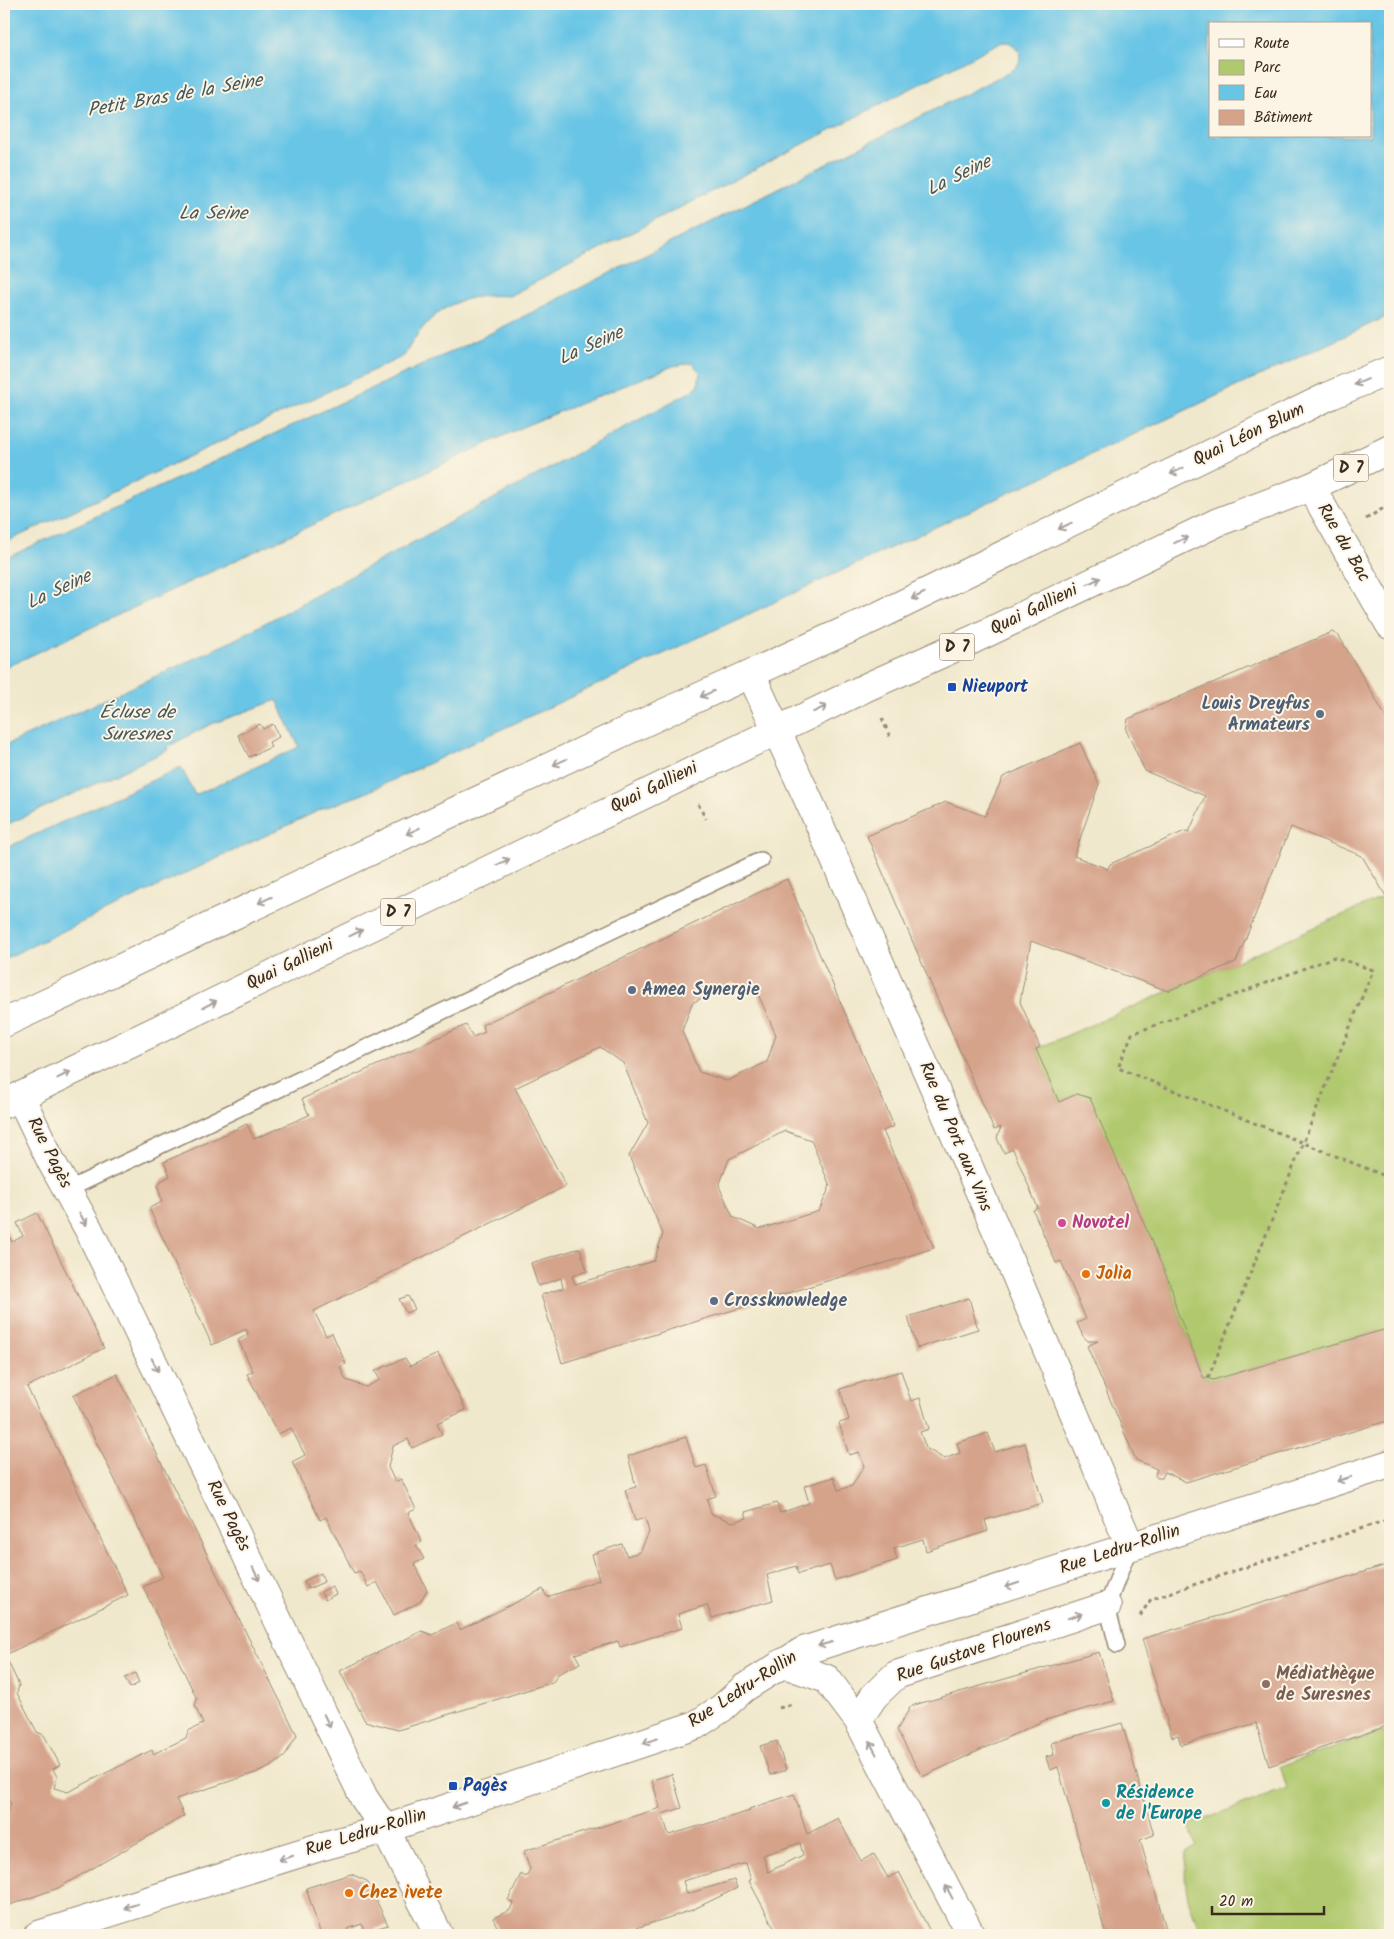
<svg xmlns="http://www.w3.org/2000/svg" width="1394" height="1939" font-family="Kalam,sans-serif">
  <rect width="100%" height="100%" fill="#fcf5e5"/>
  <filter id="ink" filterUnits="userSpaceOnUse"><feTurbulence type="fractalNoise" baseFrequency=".02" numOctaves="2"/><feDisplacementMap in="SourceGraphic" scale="10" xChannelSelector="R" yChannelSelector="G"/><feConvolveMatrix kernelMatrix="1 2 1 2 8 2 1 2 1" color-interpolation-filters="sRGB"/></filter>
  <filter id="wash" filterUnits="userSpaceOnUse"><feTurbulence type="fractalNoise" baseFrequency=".0096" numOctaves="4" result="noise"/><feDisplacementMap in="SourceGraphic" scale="20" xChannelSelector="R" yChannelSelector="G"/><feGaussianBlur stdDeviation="1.12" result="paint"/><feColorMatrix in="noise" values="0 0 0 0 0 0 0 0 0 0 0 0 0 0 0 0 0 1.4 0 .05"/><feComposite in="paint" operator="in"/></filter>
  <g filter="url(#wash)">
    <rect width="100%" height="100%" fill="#f0e8cc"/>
    <path fill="#b1c96e" stroke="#767a46" d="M1386 896 1390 903V1328L1213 1380 1203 1377 1176 1308 1172 1289 1077 1094 1059 1102 1036 1049Z
      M1390 1729V1935H1202C1188 1901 1183 1891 1186 1853L1196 1846 1189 1825 1287 1788 1280 1766Z"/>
    <path fill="#68c5e6" stroke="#527882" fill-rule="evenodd" d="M4 4H1390V315L363 794 322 809 4 959V849L181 767 195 795 299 747 277 700 209 725 167 747 168 750 4 826V746L230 642 688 393 698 386 700 372 692 363 673 366 527 425 4 668V559L485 336 1011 71C1020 66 1021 60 1019 50 1013 42 1007 40 997 44L509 296C458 292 428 311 404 356L4 543ZM1210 24H1370V136H1210Z"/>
    <g id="blocks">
      <path fill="#d5a28a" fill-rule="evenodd" d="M1332 632 1339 636 1390 724V903L1362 856 1291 827 1236 962 1226 966 1168 991 1031 941 1020 1002 1040 1047 1036 1049 1059 1102 1077 1094 1090 1098 1172 1289 1176 1308 1203 1377 1213 1380 1390 1328V1420L1186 1482 1165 1472 1162 1478H1157L1155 1475 1157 1469 1136 1460 1087 1346 1098 1341H1088L1083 1336 1077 1323 1086 1319 1061 1261 1056 1263 1033 1210 1038 1208 1013 1149 1004 1153 997 1138 1001 1127 994 1130 867 836 946 802 985 816 1003 777 1080 743 1099 784 1074 856 1108 869 1110 864 1185 831 1189 832 1205 796 1145 771 1126 730 1128 719Z
        M260 724 263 729 273 724 279 737 269 742 271 747 249 757 238 735Z
        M787 879 894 1126 883 1131 934 1248 562 1363 541 1295 563 1288 561 1278 538 1286 531 1263 580 1248 587 1271 572 1276 575 1284 654 1261 663 1234 629 1156 648 1123 623 1063 600 1047 515 1088 566 1186 314 1311 326 1336 332 1333 346 1364 340 1367 346 1380 366 1387 380 1380 375 1371 405 1358 410 1366 438 1354 466 1410 437 1423 442 1434 412 1448 408 1439 393 1446 388 1467 395 1482 401 1479 416 1509 408 1513 422 1542 416 1545 424 1559 414 1564 427 1590 420 1602 394 1615 377 1582 368 1587 360 1571 354 1573 326 1517 320 1520 292 1462 305 1455 291 1428 278 1434 247 1374 253 1371 238 1340 248 1334 246 1329 212 1345 149 1208 162 1202 158 1186 161 1181 170 1176 164 1162 247 1124 254 1139 284 1126 309 1115 302 1099 466 1025 473 1037 485 1032 482 1025ZM732 983 758 994 776 1035 767 1062 727 1081 699 1072 682 1031 692 1003ZM785 1131 811 1140 830 1186 819 1211 760 1229 733 1217 719 1186 729 1159Z
        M37 1213 104 1348 27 1387 128 1595 5 1655 19 1685 17 1693 37 1732 44 1735 60 1765 53 1769 57 1777 54 1788 68 1792 152 1750 153 1754 186 1738 188 1731 203 1724 195 1706 197 1699 143 1587 163 1577 73 1395 117 1374 297 1735 284 1757 275 1764 264 1770 176 1799 184 1816 58 1888 4 1907V1813L8 1811 11 1804 4 1793V1225L12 1242 23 1236 17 1223Z
        M408 1296 415 1309 406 1313 399 1299Z
        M969 1298 978 1329 917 1348 908 1317Z
        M901 1371 911 1401 920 1398 929 1429 920 1432 926 1448 944 1459 960 1453 957 1443 988 1433 995 1452 1025 1443 1043 1503 985 1520 988 1531 926 1551 923 1539 894 1548 897 1560 835 1580 830 1565 798 1574 796 1566 767 1575 773 1600 712 1618 707 1605 678 1614 682 1628 620 1647 618 1641 575 1654 580 1663 558 1674 553 1682 398 1730 365 1721 340 1671 422 1631 432 1635 456 1623 460 1630 543 1589 547 1597 599 1580 592 1554 622 1544 627 1556 640 1552 649 1532 645 1518 635 1521 625 1490 636 1487 628 1456 686 1437 696 1468 706 1465 716 1496 707 1499 711 1514 733 1522 747 1518 745 1512 777 1503 780 1513 809 1503 804 1486 834 1477 838 1490 852 1486 864 1466 859 1452 849 1455 839 1423 849 1420 840 1389Z
        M1390 1564V1725L1269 1766 1256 1723 1181 1745 1178 1735 1172 1737 1142 1639Z
        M321 1573 324 1582 308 1589 304 1581Z
        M332 1586 336 1594 325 1600 321 1592Z
        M1099 1652 1114 1701 1045 1720 922 1777 897 1730 911 1706Z
        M135 1673 139 1683 130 1688 125 1678Z
        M1122 1723 1154 1835 1140 1840 1168 1935H1106L1058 1767 1050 1770 1046 1757 1054 1755 1051 1743Z
        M777 1741 786 1770 770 1775 760 1746Z
        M672 1774 682 1808 662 1814 669 1835 750 1811 749 1809 794 1794 807 1834 838 1818 861 1861 874 1854 888 1878 899 1872 932 1935H778L749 1881 751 1880 746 1863 683 1881 687 1894 734 1880 737 1888 692 1910 627 1931 626 1935H501L493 1918 510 1910 513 1903 508 1900 521 1874 526 1877 530 1869 524 1851 660 1808 652 1780ZM800 1843 803 1855 768 1872 763 1855Z
        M351 1874 367 1881 388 1925 365 1932 362 1924 347 1929 349 1935H321L306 1888Z"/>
    </g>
  </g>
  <g filter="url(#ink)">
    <use href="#blocks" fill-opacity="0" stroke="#968975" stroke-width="1"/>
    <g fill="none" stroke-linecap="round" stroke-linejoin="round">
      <defs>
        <path id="service" d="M67 1190 761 860
          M1117 1645 1107 1606 1130 1546"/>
        <path id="minor" d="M751 674 818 821 1015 1273 1130 1546
          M20 1096 51 1161 89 1230 364 1798 385 1829 439 1935
          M782 1663 827 1679 858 1720 971 1935
          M858 1720 874 1696 896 1675 1107 1606
          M38 1935 323 1846 385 1829 696 1725 722 1708 744 1688 803 1651 1390 1464"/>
        <path id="tertiary" d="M1311 487 1390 625"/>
        <path id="primary" d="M4 1023 675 708 876 617 1331 395 1390 370
          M4 1104 869 686 972 640 1218 522 1311 487 1390 449"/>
      </defs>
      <use href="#service" stroke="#968975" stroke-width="18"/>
      <use href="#minor" stroke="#968975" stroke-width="30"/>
      <use href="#tertiary" stroke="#968975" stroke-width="30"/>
      <use href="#primary" stroke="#968975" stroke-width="30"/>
      <path stroke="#968975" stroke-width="3" stroke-dasharray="4 4" stroke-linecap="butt" d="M1366 519 1390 504
        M882 718 890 737
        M698 804 706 819
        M1208 1378 1373 970 1334 957 1132 1034 1118 1068 1390 1178
        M1140 1616 1151 1599 1390 1519
        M779 1708 793 1704"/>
      <use href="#service" stroke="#fff" stroke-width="15"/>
      <use href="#minor" stroke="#fff" stroke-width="28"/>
      <use href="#tertiary" stroke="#fff" stroke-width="28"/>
      <use href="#primary" stroke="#fff" stroke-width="28"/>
    </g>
    <defs><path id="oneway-shaft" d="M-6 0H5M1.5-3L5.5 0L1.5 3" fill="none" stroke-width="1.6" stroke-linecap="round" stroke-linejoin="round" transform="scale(1.25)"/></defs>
    <g stroke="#a79f9a">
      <use href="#oneway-shaft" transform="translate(1361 382) rotate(157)"/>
      <use href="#oneway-shaft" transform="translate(1177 471) rotate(154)"/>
      <use href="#oneway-shaft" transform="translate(1065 526) rotate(154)"/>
      <use href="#oneway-shaft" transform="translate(1181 540) rotate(-25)"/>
      <use href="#oneway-shaft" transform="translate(1094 581) rotate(-26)"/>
      <use href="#oneway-shaft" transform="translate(918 596) rotate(154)"/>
      <use href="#oneway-shaft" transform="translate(707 694) rotate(156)"/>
      <use href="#oneway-shaft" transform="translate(820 709) rotate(-25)"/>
      <use href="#oneway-shaft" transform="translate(560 762) rotate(155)"/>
      <use href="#oneway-shaft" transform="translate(413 831) rotate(155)"/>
      <use href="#oneway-shaft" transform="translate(503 862) rotate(-26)"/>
      <use href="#oneway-shaft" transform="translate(265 900) rotate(155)"/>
      <use href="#oneway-shaft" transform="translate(356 933) rotate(-26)"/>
      <use href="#oneway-shaft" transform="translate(210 1004) rotate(-26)"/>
      <use href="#oneway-shaft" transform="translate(64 1075) rotate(-26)"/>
      <use href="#oneway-shaft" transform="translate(83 1219) rotate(61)"/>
      <use href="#oneway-shaft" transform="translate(155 1365) rotate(64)"/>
      <use href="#oneway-shaft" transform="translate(1344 1479) rotate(163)"/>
      <use href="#oneway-shaft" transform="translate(256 1574) rotate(64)"/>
      <use href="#oneway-shaft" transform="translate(1012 1585) rotate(162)"/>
      <use href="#oneway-shaft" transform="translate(1075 1616) rotate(-18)"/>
      <use href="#oneway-shaft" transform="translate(825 1644) rotate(164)"/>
      <use href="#oneway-shaft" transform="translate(327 1721) rotate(64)"/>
      <use href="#oneway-shaft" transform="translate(650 1741) rotate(160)"/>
      <use href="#oneway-shaft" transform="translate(873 1748) rotate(-118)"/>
      <use href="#oneway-shaft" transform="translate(459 1805) rotate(161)"/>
      <use href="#oneway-shaft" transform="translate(286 1858) rotate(163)"/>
      <use href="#oneway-shaft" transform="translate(949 1892) rotate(-118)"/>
      <use href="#oneway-shaft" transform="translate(131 1906) rotate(163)"/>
    </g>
  </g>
  <g fill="#1a4fb4" stroke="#fcf5e5" stroke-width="2">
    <rect x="947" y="682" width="10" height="10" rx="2.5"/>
    <rect x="448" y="1781" width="10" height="10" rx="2.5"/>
  </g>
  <g fill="#5c6f8a" stroke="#fcf5e5" stroke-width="2">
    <circle cx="1320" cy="714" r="5"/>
    <circle cx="632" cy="990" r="5"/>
    <circle cx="714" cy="1301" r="5"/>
  </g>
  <circle fill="#d1479c" stroke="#fcf5e5" stroke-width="2" cx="1062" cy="1223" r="5"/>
  <g fill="#e8710a" stroke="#fcf5e5" stroke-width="2">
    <circle cx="1086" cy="1274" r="5"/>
    <circle cx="349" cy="1893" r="5"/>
  </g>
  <circle fill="#8d6e63" stroke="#fcf5e5" stroke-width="2" cx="1266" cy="1684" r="5"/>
  <circle fill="#0f9aa8" stroke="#fcf5e5" stroke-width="2" cx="1106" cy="1803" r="5"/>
  <g text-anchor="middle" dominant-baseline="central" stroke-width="4" stroke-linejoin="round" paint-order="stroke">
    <g fill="#fcf5e5" stroke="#75675a" stroke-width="1">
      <rect x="1333.5" y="454.5" width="35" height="27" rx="4"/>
      <rect x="939.5" y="633.5" width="35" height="27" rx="4"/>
      <rect x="380.5" y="898.5" width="35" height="27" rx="4"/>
    </g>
    <g font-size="16" font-weight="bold" fill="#3b2a1e">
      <text x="1351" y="468">D 7</text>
      <text x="957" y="647">D 7</text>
      <text x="398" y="912">D 7</text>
    </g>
    <g font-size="18" fill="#3b2a1e" stroke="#fcf5e5">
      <text transform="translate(1249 435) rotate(-26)">Quai Léon Blum</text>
      <text transform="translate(1343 543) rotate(60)">Rue du Bac</text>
      <text transform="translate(1034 610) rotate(-26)">Quai Gallieni</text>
      <text transform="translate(654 788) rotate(-26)">Quai Gallieni</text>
      <text transform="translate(290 965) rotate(-26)">Quai Gallieni</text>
      <text transform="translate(955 1137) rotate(67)">Rue du Port aux Vins</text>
      <text transform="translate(49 1153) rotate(63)">Rue Pagès</text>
      <text transform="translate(228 1516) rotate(64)">Rue Pagès</text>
      <text transform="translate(1120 1550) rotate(-18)">Rue Ledru-Rollin</text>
      <text transform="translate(974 1651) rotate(-19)">Rue Gustave Flourens</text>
      <text transform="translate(743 1690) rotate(-33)">Rue Ledru-Rollin</text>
      <text transform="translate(366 1833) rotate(-17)">Rue Ledru-Rollin</text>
    </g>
    <g font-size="18" font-weight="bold" fill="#164399" stroke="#fcf5e5" text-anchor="start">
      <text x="962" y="687">Nieuport</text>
      <text x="463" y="1786">Pagès</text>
    </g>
    <g font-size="18" font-weight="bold" fill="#4e5e75" stroke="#fcf5e5" text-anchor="start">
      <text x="1310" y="704" text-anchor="end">Louis Dreyfus<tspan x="1310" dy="21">Armateurs</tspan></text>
      <text x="642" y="990">Amea Synergie</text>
      <text x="724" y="1301">Crossknowledge</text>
    </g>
    <g font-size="18" font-weight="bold" fill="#b23c85" stroke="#fcf5e5" text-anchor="start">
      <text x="1072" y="1223">Novotel</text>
    </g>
    <g font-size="18" font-weight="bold" fill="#c56008" stroke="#fcf5e5" text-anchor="start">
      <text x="1096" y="1274">Jolia</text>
      <text x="359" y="1893">Chez ivete</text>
    </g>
    <g font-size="18" font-weight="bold" fill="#785e54" stroke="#fcf5e5" text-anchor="start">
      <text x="1276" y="1674">Médiathèque<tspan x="1276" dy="21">de Suresnes</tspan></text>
    </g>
    <g font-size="18" font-weight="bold" fill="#0d838f" stroke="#fcf5e5" text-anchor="start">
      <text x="1116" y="1793">Résidence<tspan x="1116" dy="21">de l'Europe</tspan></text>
    </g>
    <g font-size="19" font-style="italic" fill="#48585a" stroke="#fcf5e5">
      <text transform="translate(175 96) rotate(-10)">Petit Bras de la Seine</text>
      <text transform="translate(959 176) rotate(-26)">La Seine</text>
      <text x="213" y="214">La Seine</text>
      <text transform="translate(591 346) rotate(-24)">La Seine</text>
      <text transform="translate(59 590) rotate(-25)">La Seine</text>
      <text x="137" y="713">Écluse de<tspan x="137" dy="22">Suresnes</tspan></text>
    </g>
  </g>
  <rect width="1394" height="1939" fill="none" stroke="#fcf5e5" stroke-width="20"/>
  <rect x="1209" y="22" width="162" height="115" fill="#fcf5e5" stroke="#afa495"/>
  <rect x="1219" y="39" width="25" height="8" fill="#ffffff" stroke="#afa495"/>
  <text x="1254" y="48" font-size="15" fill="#3b2a1e">Route</text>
  <rect x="1219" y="60" width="25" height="15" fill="#b1c96e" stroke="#afa495"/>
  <text x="1254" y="72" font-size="15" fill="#3b2a1e">Parc</text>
  <rect x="1219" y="85" width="25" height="15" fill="#68c5e6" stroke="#afa495"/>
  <text x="1254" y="98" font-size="15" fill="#3b2a1e">Eau</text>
  <rect x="1219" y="110" width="25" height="15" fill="#d5a28a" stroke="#afa495"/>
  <text x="1254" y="122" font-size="15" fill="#3b2a1e">Bâtiment</text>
  <path d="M1212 1906v8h112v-8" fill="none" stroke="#3b2a1e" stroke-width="2.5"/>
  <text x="1219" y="1906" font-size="15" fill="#3b2a1e" stroke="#fcf5e5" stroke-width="4" paint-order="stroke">20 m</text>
</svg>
